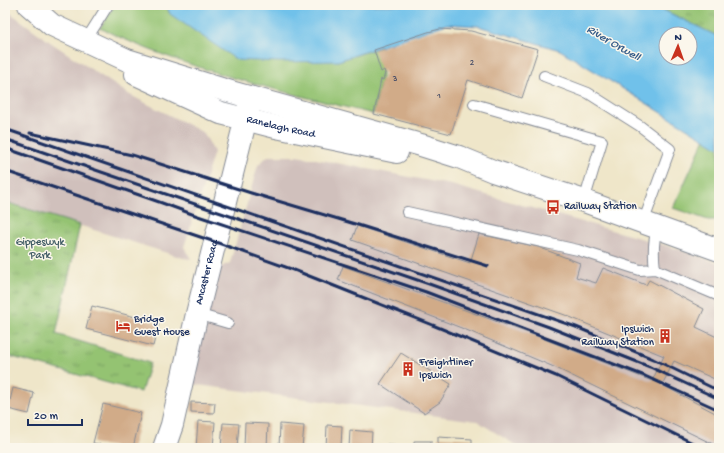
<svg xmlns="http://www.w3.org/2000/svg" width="724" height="453" font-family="'Gochi Hand',sans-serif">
  <defs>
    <pattern id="park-tufts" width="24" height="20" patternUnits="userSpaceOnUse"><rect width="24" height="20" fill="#94c372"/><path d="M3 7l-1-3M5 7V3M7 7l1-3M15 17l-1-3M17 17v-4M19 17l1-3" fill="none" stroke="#789f61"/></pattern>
  </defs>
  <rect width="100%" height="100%" fill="#fbf7ec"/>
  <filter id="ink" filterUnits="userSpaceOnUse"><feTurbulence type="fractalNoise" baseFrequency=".025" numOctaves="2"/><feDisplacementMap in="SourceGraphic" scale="8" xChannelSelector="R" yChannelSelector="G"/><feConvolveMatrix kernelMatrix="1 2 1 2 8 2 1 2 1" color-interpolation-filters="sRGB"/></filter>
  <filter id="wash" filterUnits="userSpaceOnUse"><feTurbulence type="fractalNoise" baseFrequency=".012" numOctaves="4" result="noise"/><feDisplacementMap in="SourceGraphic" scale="16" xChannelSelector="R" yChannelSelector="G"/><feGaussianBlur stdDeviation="0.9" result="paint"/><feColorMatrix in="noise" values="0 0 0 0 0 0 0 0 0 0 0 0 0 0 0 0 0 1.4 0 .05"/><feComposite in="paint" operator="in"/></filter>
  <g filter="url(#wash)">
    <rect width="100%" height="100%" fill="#efe6c9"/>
    <path fill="#d0c0bc" d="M5 9 50 42 130 95 204 133 214 152 184 247 191 259 183 258 5 202Z
      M268 156H296L316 159 451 185 675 248 719 263V448H520L477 421 190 384 218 268 230 263 258 165Z"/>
    <path fill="#94c372" stroke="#587968" d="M115 5H166L170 14 338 61 381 47 382 77 373 114C281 91 186 70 100 28Z
      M705 138 719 148V220H708L673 208Z"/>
    <path fill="url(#park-tufts)" stroke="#587968" d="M653 5H719V37Z
      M5 202 80 225 56 334 150 363 141 392 5 355Z"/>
    <path fill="#6fc1ea" stroke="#4578a4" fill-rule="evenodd" d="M166 5H653L719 37V148L560 50 478 26 447 24 338 61 280 62 237 60 170 14ZM666 34H690V58H666Z"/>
    <g id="blocks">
      <path fill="#d1ab88" d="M440 29 471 31 538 49 522 98 468 80 451 134 374 114 381 79 383 80 385 73 384 70 381 72 374 50 428 32Z
        M357 226 470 263 479 234 538 247 580 263 576 277 596 283 603 268 646 285 649 280 704 309 696 327 719 338V381L674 361 662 385 719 415V447L554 367 464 329 338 280 343 266 531 334 652 381 664 356 565 315 352 240Z
        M92 306 159 323 153 346 86 329Z
        M401 353 451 384 440 402 424 413 380 384Z
        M13 388 34 393 29 414 8 409Z
        M191 402 215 403 214 413 191 412Z
        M103 404 141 413 133 448H120L93 443Z
        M198 421 215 422 213 448H196Z
        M223 423 239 424 237 448H221Z
        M245 423 268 424 267 448H244Z
        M280 424 304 426 302 448H279Z
        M327 425 342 426 341 448H326Z
        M350 430 372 432 371 448H349Z
        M438 437 472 439V448H438Z
        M414 441H431V448H414Z
        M386 445 406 446V448H385Z"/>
    </g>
  </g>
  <g filter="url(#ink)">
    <use href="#blocks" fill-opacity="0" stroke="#858a94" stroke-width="1"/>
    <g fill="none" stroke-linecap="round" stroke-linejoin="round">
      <defs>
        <path id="service" d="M86 40 108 5
          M544 76 588 93 640 126 670 149 643 223
          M474 104 602 141 584 201
          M407 212 578 250 640 270 655 269 719 296
          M655 269C653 254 653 242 657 228
          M197 314 228 323"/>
        <g id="tertiary">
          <path id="s1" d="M164 448 172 425 197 314 251 98"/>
        </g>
        <g id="secondary">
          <path d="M29 5 52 25 127 60 231 92 421 145 459 157 493 171 584 201 719 250"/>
          <path id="s2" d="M136 74 221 113 276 127 397 152"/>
        </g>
      </defs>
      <use href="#service" stroke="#858a94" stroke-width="12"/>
      <use href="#tertiary" stroke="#858a94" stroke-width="24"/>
      <use href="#secondary" stroke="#858a94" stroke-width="24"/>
      <use href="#service" stroke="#fff" stroke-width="10"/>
      <use href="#tertiary" stroke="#fff" stroke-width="22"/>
      <use href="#secondary" stroke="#fff" stroke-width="22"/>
      <path stroke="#1b2f5e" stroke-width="3" d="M5 129 576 327 653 359 719 391
        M30 133 132 155 251 193 355 224 488 266
        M5 139 429 284 549 327 650 367 719 399
        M5 148 162 203 192 214 426 292 645 376 719 410
        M5 171 221 244 294 270 435 326 556 376 703 448"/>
    </g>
  </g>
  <defs>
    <symbol id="bus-bare" viewBox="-9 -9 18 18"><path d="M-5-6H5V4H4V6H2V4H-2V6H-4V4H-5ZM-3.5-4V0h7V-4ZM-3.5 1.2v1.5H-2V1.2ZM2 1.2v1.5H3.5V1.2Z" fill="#c8321e" stroke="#fbf7ec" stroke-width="2.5" paint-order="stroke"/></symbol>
    <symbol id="hotel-bare" viewBox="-9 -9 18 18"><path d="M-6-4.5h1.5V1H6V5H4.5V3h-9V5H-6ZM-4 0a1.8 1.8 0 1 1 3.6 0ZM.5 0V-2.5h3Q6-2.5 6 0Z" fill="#c8321e" stroke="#fbf7ec" stroke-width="2.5" paint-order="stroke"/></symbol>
    <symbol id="building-bare" viewBox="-9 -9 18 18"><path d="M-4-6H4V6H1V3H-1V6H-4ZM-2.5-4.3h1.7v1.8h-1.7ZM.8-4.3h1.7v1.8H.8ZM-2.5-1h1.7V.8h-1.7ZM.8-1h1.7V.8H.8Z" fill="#c8321e" stroke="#fbf7ec" stroke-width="2.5" paint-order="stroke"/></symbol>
  </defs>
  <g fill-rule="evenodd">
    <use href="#bus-bare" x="543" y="197" width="20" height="20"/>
    <use href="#hotel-bare" x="113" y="316" width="20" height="20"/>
    <use href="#building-bare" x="655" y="326" width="20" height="20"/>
    <use href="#building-bare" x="398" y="359" width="20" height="20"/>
  </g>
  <g text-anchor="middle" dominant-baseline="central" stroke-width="3" stroke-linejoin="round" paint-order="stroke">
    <g font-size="9" fill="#484e68">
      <text x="472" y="63">2</text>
      <text x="395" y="79">3</text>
      <text x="439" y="96">1</text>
    </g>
    <g font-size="11" fill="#1b2f5e" stroke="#fbf7ec">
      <text stroke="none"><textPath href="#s2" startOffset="155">Ranelagh Road</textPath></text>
      <text stroke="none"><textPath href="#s1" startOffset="181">Ancaster Road</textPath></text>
    </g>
    <g font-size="11" fill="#1b2f5e" stroke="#fbf7ec" text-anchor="start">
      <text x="564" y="207">Railway Station</text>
      <text x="134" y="320">Bridge<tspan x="134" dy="13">Guest House</tspan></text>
      <text x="654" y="330" text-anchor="end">Ipswich<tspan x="654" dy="13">Railway Station</tspan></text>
      <text x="419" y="363">Freightliner<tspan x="419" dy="13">Ipswich</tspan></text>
    </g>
    <g font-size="11" fill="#3f5b64" stroke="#fbf7ec">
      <text x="40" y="243">Gippeswyk<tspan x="40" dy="13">Park</tspan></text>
    </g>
    <g font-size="12" font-style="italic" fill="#345b88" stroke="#fbf7ec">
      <text transform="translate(613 44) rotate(30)">River Orwell</text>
    </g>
  </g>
  <rect width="724" height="453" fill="none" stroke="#fbf7ec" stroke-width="20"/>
  <g transform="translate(678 46) rotate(2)"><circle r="19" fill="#fbf7ec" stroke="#a1a7b3"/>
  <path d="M0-3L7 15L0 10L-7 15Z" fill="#c8321e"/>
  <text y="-6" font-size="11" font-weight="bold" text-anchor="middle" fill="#1b2f5e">N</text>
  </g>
  <path d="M28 419v6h54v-6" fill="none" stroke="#1b2f5e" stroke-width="2"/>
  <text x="34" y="419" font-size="12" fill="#1b2f5e" stroke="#fbf7ec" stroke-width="3" paint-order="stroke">20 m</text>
</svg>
